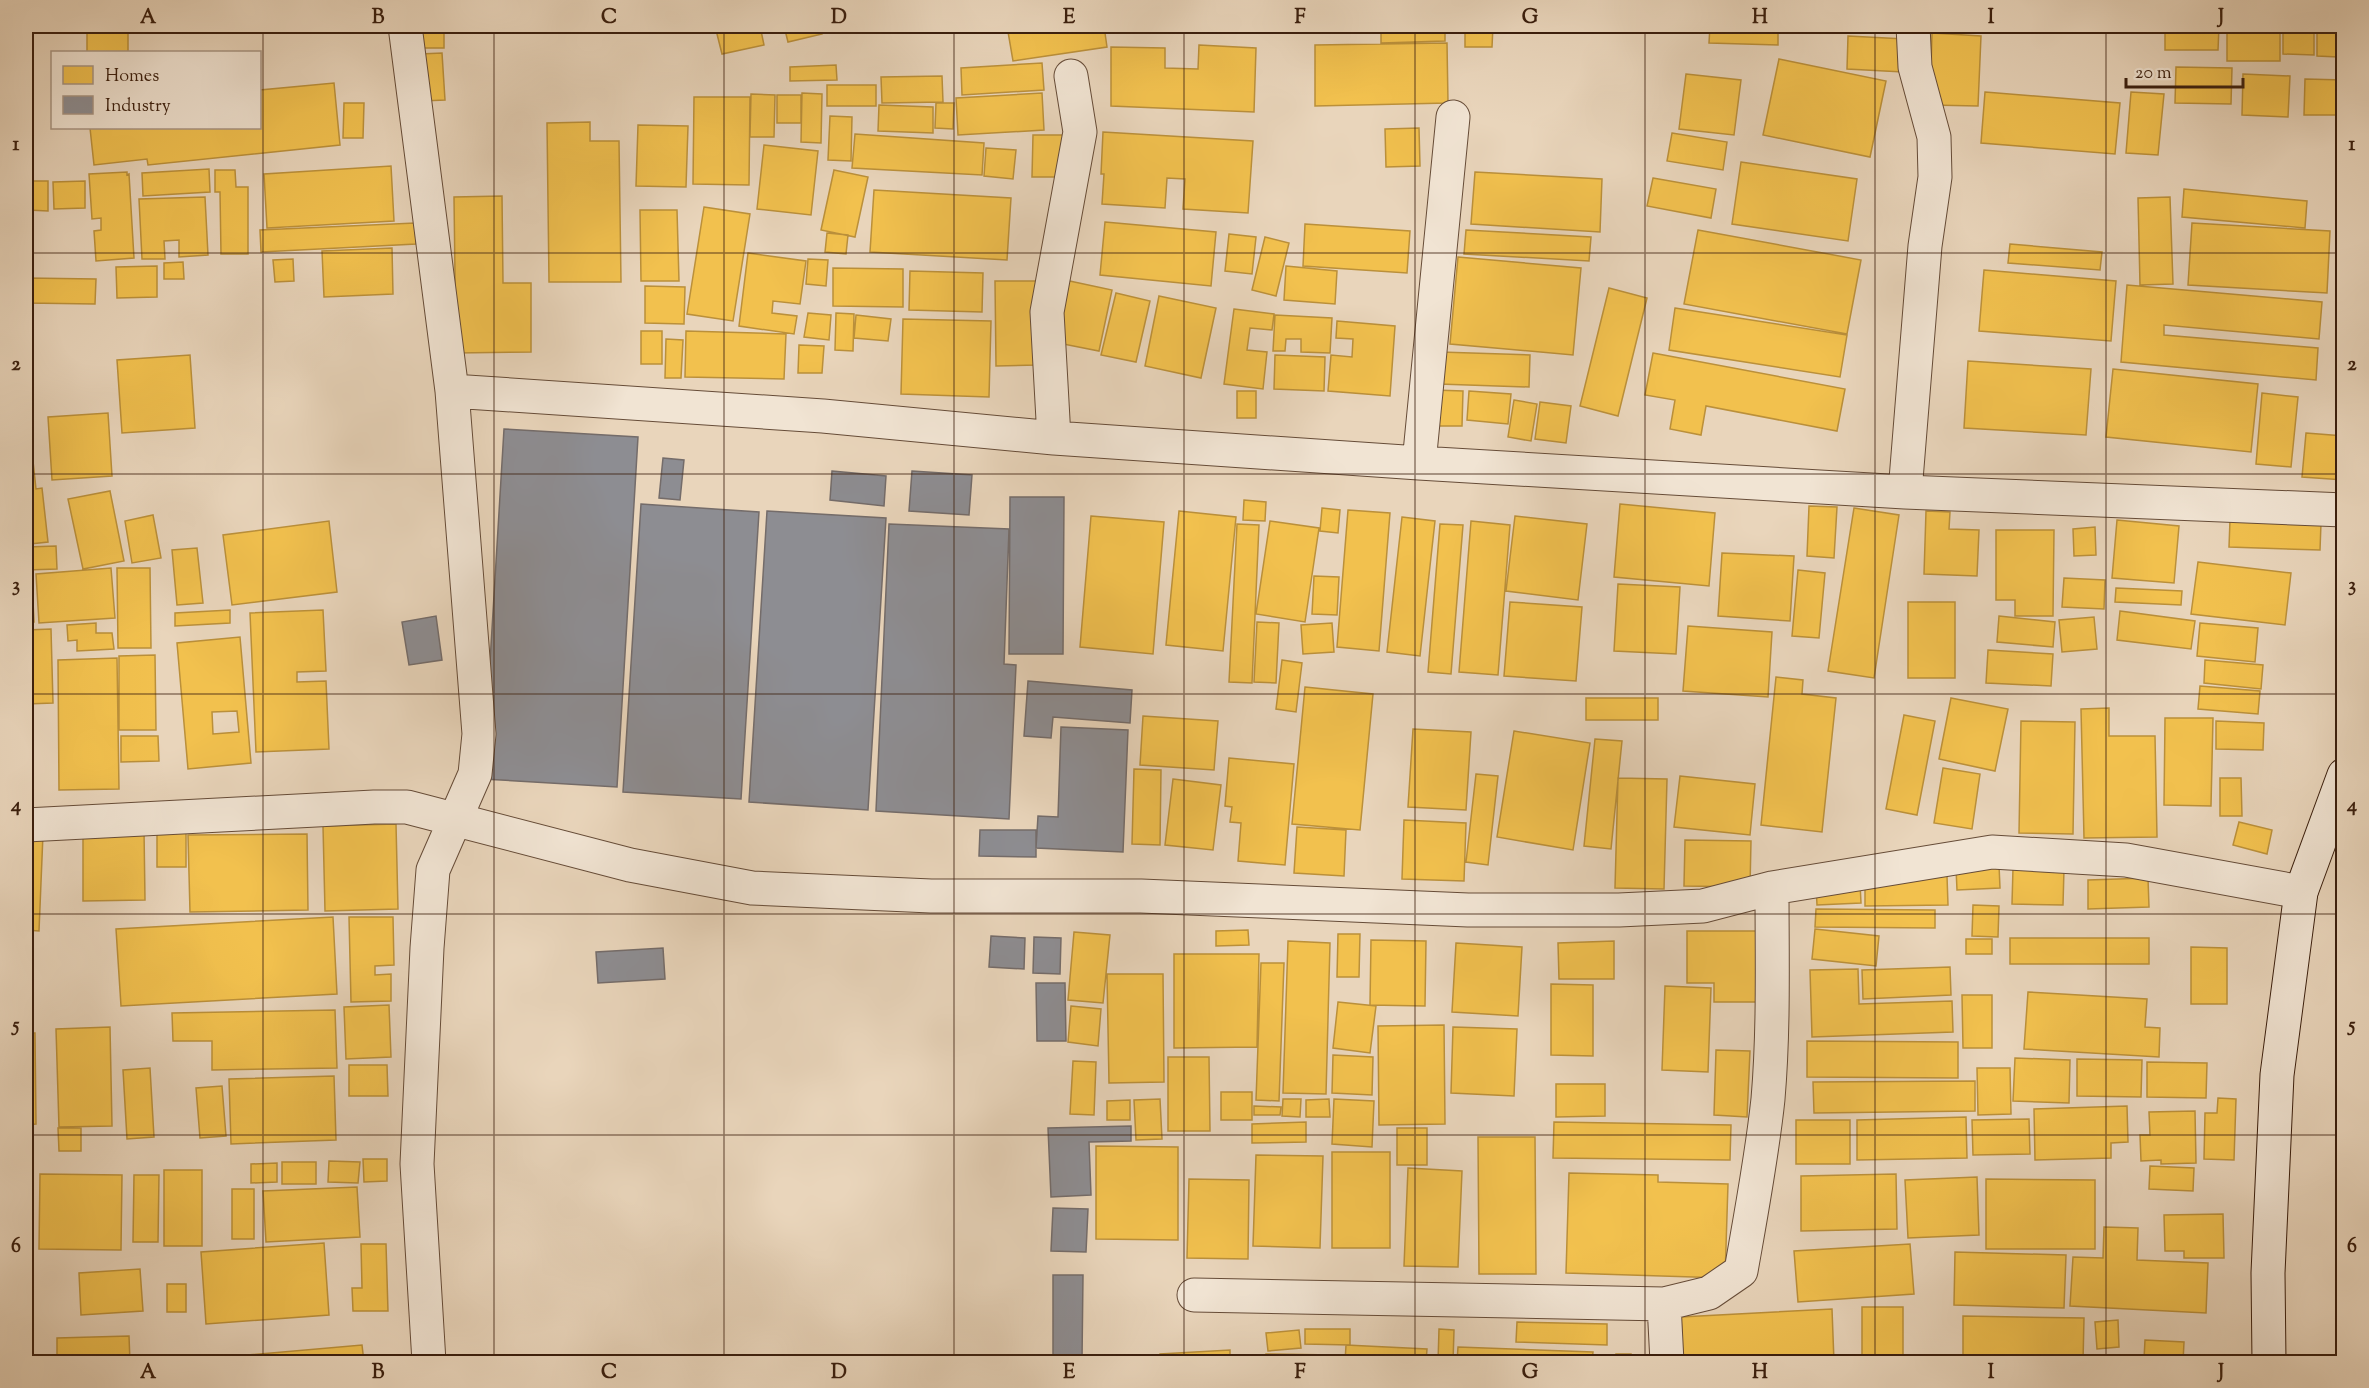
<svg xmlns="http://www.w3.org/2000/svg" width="2369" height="1388" font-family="'Sorts Mill Goudy',serif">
  <rect width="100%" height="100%" fill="#e9d5bb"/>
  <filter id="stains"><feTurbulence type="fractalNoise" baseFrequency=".00333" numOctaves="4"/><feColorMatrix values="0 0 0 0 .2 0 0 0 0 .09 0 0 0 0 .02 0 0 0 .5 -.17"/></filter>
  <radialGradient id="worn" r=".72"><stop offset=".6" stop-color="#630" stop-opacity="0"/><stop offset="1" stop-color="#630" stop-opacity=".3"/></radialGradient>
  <path fill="#f2c14e" stroke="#bb903a" stroke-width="1.5" fill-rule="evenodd" d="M87 26H128V52H87Z
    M419 26H444V48H419Z
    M715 26H760L764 45 722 54Z
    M784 26H820L822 34 788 42Z
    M1007 26H1104L1107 47 1013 61Z
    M1381 26H1445V41L1381 43Z
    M1465 26H1493L1492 47H1465Z
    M1710 26H1778V45L1709 43Z
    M2165 26H2219L2218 50H2165Z
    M2227 26H2280V61H2227Z
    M2283 26H2314V55L2283 54Z
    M2317 27H2338V57L2317 56Z
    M1932 33 1981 36 1978 106 1930 105Z
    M1848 36 1905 39 1903 72 1847 69Z
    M1447 43 1448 103 1315 106V45Z
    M1199 45 1256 48 1254 112 1111 106V47L1165 48V68L1198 69Z
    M442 53 445 100 422 101 420 54Z
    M1779 59 1886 81 1870 157 1763 135Z
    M1042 63 1044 90 962 95 961 68Z
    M836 65 837 80 790 81V67Z
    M2176 67 2232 68 2231 104 2175 103Z
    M1686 74 1741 80 1734 135 1679 129Z
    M2243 74 2290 76 2288 117 2242 115Z
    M942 76 943 102 882 103 881 77Z
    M2305 79 2344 80V115H2304Z
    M334 83 340 145 148 165 147 159 94 165 90 128H260V90Z
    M827 85H876V106H827Z
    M1985 92 2120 103 2115 154 1981 143Z
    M2131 92 2164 94 2158 155 2126 153Z
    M802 93 822 94 821 143 801 142Z
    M1042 93 1044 130 958 135 956 98Z
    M751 94 775 95 774 137H750Z
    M777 95H801V123H777Z
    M694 97H750L749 185 693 184Z
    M344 103H364L363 138H343Z
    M936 103H954L953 129 935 128Z
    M879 105 933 107V133L878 131Z
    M830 116 852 117 851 161 828 160Z
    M590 122V141H619L621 282H549L547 123Z
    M638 125 688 126 686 187 636 186Z
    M1419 128 1420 166 1386 167 1385 129Z
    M1103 132 1253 141 1248 213 1183 209 1185 179 1167 178 1165 208 1102 204 1104 174H1101Z
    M1672 133 1727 142 1723 170 1667 161Z
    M855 134 984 143 982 175 852 168Z
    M1033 135H1067V177H1032Z
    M764 145 818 151 811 215 757 209Z
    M986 148 1016 150 1013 179 984 176Z
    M1741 162 1857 179 1848 241 1732 224Z
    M391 166 394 221 267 228 264 174Z
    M209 169 210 192 143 196 142 173Z
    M215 170H235L236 187H248V254H221L220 192H215Z
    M834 170 868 177 855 237 821 230Z
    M127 172V175L129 174 134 258 96 261 94 231 101 230V218L92 219 89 174Z
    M1475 172 1602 179 1600 232 1471 224Z
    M1653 178 1716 189 1711 218 1647 206Z
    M29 181H48V211L28 210Z
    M85 181V208L54 209 53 182Z
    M2184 189 2307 201 2305 228 2182 217Z
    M874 190 1011 198 1007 260 870 252Z
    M502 196 503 283H531V352L456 353 454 197Z
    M205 197 208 255 179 257V240L164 241 165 259H142L139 199Z
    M2170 197 2173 284 2140 285 2138 198Z
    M704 207 750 214 733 321 687 314Z
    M640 210H677L679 281H641Z
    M1105 222 1216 232 1211 286 1100 275Z
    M415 223 416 244 261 252 260 230Z
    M2192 223 2330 231 2327 293 2188 285Z
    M1305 224 1410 231 1407 273 1303 266Z
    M1466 230 1591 237 1589 261 1464 254Z
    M1698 230 1861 260 1847 334 1684 304Z
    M827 233 848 235 846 254 825 252Z
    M1229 234 1256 237 1252 274 1225 271Z
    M1265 237 1289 243 1276 296 1252 290Z
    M2010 244 2102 252 2100 270 2008 263Z
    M392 248 393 294 324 297 322 251Z
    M748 253 806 261 800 304 773 301 772 313 797 316 794 334 739 326Z
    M1458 257 1581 268 1573 355 1450 344Z
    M293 259 294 281 275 282 273 260Z
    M808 259 828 260 826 286 806 284Z
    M183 262 184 279H164V263Z
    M157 266V297L117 298 116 267Z
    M1286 266 1337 271 1335 304 1284 300Z
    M833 268 903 269V307L833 306Z
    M1984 270 2116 281 2111 341 1979 331Z
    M910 271 983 273 982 312 909 310Z
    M26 278 96 279 95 304 26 303Z
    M1065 280 1112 290 1099 351 1053 342Z
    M995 281H1036L1037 365 996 366Z
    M2127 285 2322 302 2319 339 2164 325V335L2318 348 2316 380 2121 362Z
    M645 286 685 287 684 324 645 323Z
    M1609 288 1647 298 1618 416 1580 406Z
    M1116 293 1150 301 1136 362 1101 355Z
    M1159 296 1216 308 1201 378 1145 366Z
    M1675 308 1847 335 1840 377 1669 350Z
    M1234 309 1274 314 1272 330 1250 328 1247 350 1267 352 1263 389 1224 384Z
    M808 313 831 315 829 340 804 337Z
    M836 313 854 314 853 351 835 350Z
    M856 315 891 319 888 341 854 338Z
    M1275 315 1332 318 1330 353 1301 352V339H1286L1285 351H1273Z
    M903 319 991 321 989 397 901 394Z
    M1337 321 1395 326 1390 396 1328 391 1331 355 1352 357 1353 339 1336 338Z
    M2344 324V380L2339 379Z
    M641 331H662V364H641Z
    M686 331 786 334 784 379 685 377Z
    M666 339 683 340 681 378H665Z
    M799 345 824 346 822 373H798Z
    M1440 352 1530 355 1529 387 1439 384Z
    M1653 353 1845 389 1837 431 1706 406 1701 435 1670 429 1675 400 1645 395Z
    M190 355 195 428 122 433 117 360Z
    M1275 355 1325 357 1324 391 1274 389Z
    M26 356H32V371L26 372Z
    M1968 361 2091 369 2086 435 1964 428Z
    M2113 369 2258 384 2251 452 2106 437Z
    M1434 390 1463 391 1462 426H1433Z
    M1237 391H1256V418H1237Z
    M1469 391 1511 394 1508 424 1467 420Z
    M2262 393 2298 397 2291 467 2256 464Z
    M26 396 36 489 42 488 48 542 30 544 26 543Z
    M1514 400 1537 404 1531 441 1508 437Z
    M1540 402 1571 406 1566 443 1535 439Z
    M108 413 112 476 52 480 48 417Z
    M2306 433 2344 436V480L2302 477Z
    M110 491 124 561 83 569 68 499Z
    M1244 500 1266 502 1265 521 1243 520Z
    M1620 504 1715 513 1709 586 1614 577Z
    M1809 506 1837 507 1834 558 1807 556Z
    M1322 508 1340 510 1338 533 1320 531Z
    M1854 508 1899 515 1874 678 1828 671Z
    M1348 510 1390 513 1379 651 1337 647Z
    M1179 511 1236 517 1223 651 1166 645Z
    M1926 511 1950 512 1949 529 1979 530 1977 576 1924 574Z
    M153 515 161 558 132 563 125 521Z
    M1091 516 1164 522 1153 654 1080 647Z
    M1515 516 1587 524 1578 600 1506 591Z
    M1402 517 1435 521 1420 656 1387 652Z
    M2117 520 2179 526 2174 583 2112 578Z
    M2230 520 2321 523 2320 550 2229 547Z
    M329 521 337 592 232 605 223 535Z
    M1270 521 1319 528 1305 622 1256 614Z
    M1471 521 1510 525 1498 675 1459 672Z
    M1237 524 1259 525 1252 683 1229 682Z
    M1440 524 1463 525 1451 674 1428 672Z
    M2095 527 2096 555 2074 556 2073 529Z
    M1996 530H2054L2053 616H2015V600H1996Z
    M56 546 57 569 26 570V547Z
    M197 548 203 603 177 605 172 550Z
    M1722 553 1794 556 1790 621 1718 616Z
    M2198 562 2291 573 2285 625 2191 614Z
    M111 568 115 618 39 623 36 574Z
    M117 568H150L151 648H118Z
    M1798 570 1825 573 1819 638 1792 636Z
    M1314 576 1339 577 1337 615 1312 614Z
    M2064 578 2105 580 2104 609 2062 607Z
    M26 581H32L34 622H26Z
    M1618 584 1680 587 1676 654 1614 651Z
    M2116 588 2182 591 2181 605 2115 602Z
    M1510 602 1582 607 1576 681 1504 676Z
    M1908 602H1955V678H1908Z
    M230 610V623L175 626V613Z
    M323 610 326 671 297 672V682L326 681 329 749 256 752 250 613Z
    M2120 611 2195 621 2191 649 2117 640Z
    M1999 616 2055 622 2053 647 1997 642Z
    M2094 617 2097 649 2062 652 2059 620Z
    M1257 622 1279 623 1276 683 1254 682Z
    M96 623V633H112L114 649 77 651V640L68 641 67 625Z
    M1332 623 1334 652 1303 654 1301 625Z
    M2200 623 2258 628 2255 662 2197 656Z
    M1688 626 1772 632 1768 697 1683 691Z
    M51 629 53 703 26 704V630Z
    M240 637 251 763 188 769 177 643ZM237 711 239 732 213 734 212 712Z
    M1988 650 2053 654 2051 686 1986 683Z
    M155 655 156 730H119V656Z
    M117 658 119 789 59 790 58 660Z
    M1282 660 1302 663 1296 712 1276 709Z
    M2205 660 2263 665 2261 689 2204 683Z
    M1776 677 1803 680 1802 694 1836 698 1822 832 1761 825Z
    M2200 686 2260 691 2258 714 2198 709Z
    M1305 687 1373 694 1360 830 1292 824Z
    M1586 698H1658V720H1586Z
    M1951 698 2008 709 1995 771 1939 759Z
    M2109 708V736H2155L2157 837 2084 838 2081 709Z
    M1904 715 1935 721 1917 815 1886 809Z
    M1143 716 1218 721 1214 770 1140 765Z
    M2165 718H2213L2211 806 2164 805Z
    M2021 721 2075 722 2073 834 2019 833Z
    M2216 721 2264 723 2263 750 2216 749Z
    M1413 729 1471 732 1466 810 1408 807Z
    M1514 731 1590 743 1573 850 1497 837Z
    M121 736H158L159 761 121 762Z
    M1595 739 1622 741 1611 849 1584 846Z
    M1229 758 1294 764 1285 865 1238 861 1241 823 1230 822 1232 807 1225 806Z
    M1943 768 1980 774 1972 829 1934 823Z
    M1134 769 1161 770 1160 845 1132 844Z
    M1476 774 1498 776 1488 865 1466 862Z
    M1680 776 1755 784 1750 835 1674 827Z
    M1618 778 1667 779 1664 889 1615 888Z
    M2220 778H2241L2242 816H2220Z
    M1173 779 1221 785 1213 850 1165 845Z
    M1404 820 1466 823 1464 881 1402 879Z
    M2239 822 2272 830 2267 854 2233 845Z
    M396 824 398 909 325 911 323 826Z
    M1297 827 1346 830 1344 876 1294 873Z
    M83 830H144L145 900 83 901Z
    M186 832V867H157V833Z
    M26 833 43 834 39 931 26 930Z
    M307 834 308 910 190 912 188 835Z
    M1685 840 1751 841 1750 887 1684 886Z
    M1999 865 2000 888 1957 890 1956 868Z
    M2013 868 2064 869 2063 905 2012 904Z
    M1865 876H1947L1948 905 1865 906Z
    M2148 878 2149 907 2088 909V880Z
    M1860 883 1861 903 1817 905 1816 885Z
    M1973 905 1999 906 1998 937 1972 936Z
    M1816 909 1935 910V928L1815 927Z
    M333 917 337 994 121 1006 116 929Z
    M349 917H393L394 965 375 966V975L391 974V1001L351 1002Z
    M1815 929 1879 936 1876 966 1812 959Z
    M1248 930 1249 945 1216 946V931Z
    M1687 931H1759V1002H1714V983H1687Z
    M1074 932 1110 935 1103 1003 1068 1000Z
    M1338 934H1360L1359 977H1337Z
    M2010 938H2149V964H2010Z
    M1966 939H1992V954H1966Z
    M1371 940 1426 941 1425 1006 1370 1005Z
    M1288 941 1330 943 1326 1094 1283 1093Z
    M1614 941V979H1559L1558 943Z
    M1456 943 1522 947 1518 1016 1452 1012Z
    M2191 947 2227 948V1004H2191Z
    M1174 954H1259L1257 1047 1174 1048Z
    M1261 963H1284L1279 1101 1256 1100Z
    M1950 967 1951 995 1863 999 1862 970Z
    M1858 969 1859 1004 1952 1001 1953 1032 1812 1037 1810 970Z
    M1107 974H1163L1164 1082 1109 1083Z
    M1551 984 1593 985V1056L1551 1055Z
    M1665 986 1711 988 1708 1072 1662 1070Z
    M2028 992 2147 999 2145 1027 2160 1028 2159 1057 2024 1049Z
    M1962 995H1992V1048H1963Z
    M1338 1002 1376 1006 1370 1053 1333 1048Z
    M389 1005 391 1057 346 1059 344 1007Z
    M1071 1006 1101 1009 1098 1046 1068 1042Z
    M335 1010 337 1068 212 1070V1041H173L172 1013Z
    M1444 1025 1445 1124 1379 1125 1378 1026Z
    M110 1027 112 1126 59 1127 56 1029Z
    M1453 1027 1517 1029 1514 1096 1451 1093Z
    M26 1033H35L36 1124 26 1125Z
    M1807 1041 1958 1042V1078L1807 1077Z
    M1716 1050 1750 1051 1747 1117 1714 1115Z
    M1333 1055 1373 1057 1372 1095 1332 1093Z
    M1168 1057H1209L1210 1131H1168Z
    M2015 1058 2070 1060 2069 1103 2013 1101Z
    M2077 1059 2142 1060 2141 1097 2077 1096Z
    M1073 1061 1096 1062 1094 1115 1070 1114Z
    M2147 1062 2207 1063 2206 1098 2147 1097Z
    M349 1065H387L388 1096H349Z
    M150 1068 154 1137 127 1139 123 1070Z
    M1977 1068H2010L2011 1114 1978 1115Z
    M334 1076 336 1140 231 1144 229 1079Z
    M1975 1081V1111L1814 1113 1813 1082Z
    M1556 1084H1605V1116L1556 1117Z
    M222 1086 226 1136 200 1138 196 1088Z
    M1221 1092H1252V1120H1221Z
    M2218 1098 2236 1099 2234 1160 2204 1159 2205 1113H2217Z
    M1160 1099 1162 1139 1136 1140 1134 1100Z
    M1283 1099H1301L1300 1117 1282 1116Z
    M1329 1099 1330 1117H1306V1100Z
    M1334 1099 1374 1101 1372 1147 1332 1144Z
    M1130 1100V1120H1107V1101Z
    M1254 1106 1281 1107 1280 1115H1254Z
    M2127 1106 2128 1142 2111 1143V1158L2035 1160 2034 1109Z
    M2195 1111 2196 1163 2161 1164V1160L2141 1161 2140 1135H2150L2149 1112Z
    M1966 1117 1967 1158 1857 1160V1120Z
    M2029 1119 2030 1154 1973 1155 1972 1120Z
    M1796 1120H1850V1164H1796Z
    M1306 1122V1142L1252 1143V1124Z
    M1554 1122 1731 1125 1730 1160 1553 1158Z
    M58 1128H81V1151H59Z
    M1397 1128H1427V1165H1397Z
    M1478 1137H1535L1536 1274H1479Z
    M1096 1146 1178 1147V1240L1096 1239Z
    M1332 1152H1390V1248H1332Z
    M1256 1155 1323 1156 1320 1248 1253 1246Z
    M363 1159H387V1181L364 1182Z
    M329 1161 360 1162 358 1183 328 1182Z
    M282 1162H316V1184H282Z
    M277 1163V1182L251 1183V1164Z
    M2150 1166 2194 1168 2193 1191 2149 1189Z
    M1408 1168 1462 1171 1458 1267 1404 1266Z
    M164 1170H202V1246H164Z
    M1569 1173 1658 1175V1182L1728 1184 1725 1278 1566 1273Z
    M40 1174 122 1175 121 1250 39 1249Z
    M1896 1174 1897 1229 1801 1231V1176Z
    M134 1175H159L158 1242H133Z
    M1977 1177 1979 1235 1908 1238 1905 1180Z
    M26 1178H29V1229H26Z
    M1189 1179 1249 1180 1248 1259 1187 1258Z
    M1986 1179 2095 1180V1249H1986Z
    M357 1187 360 1237 266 1242 263 1191Z
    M232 1189H254V1239H232Z
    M2223 1214 2224 1258H2184V1251H2165L2164 1215Z
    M2104 1227 2138 1228 2137 1260 2208 1263 2206 1313 2070 1306 2073 1257 2103 1258Z
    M324 1243 329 1315 206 1324 201 1252Z
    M361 1244H386L388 1311H353L352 1288H362Z
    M1910 1244 1914 1294 1798 1302 1794 1251Z
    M1955 1252 2066 1255 2064 1308 1954 1305Z
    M140 1269 143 1311 81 1315 79 1273Z
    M167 1284H186V1312H167Z
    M1862 1307H1903V1362H1862Z
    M1832 1309 1834 1362H1683L1681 1317Z
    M1963 1316 2084 1318 2083 1362H1963Z
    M2118 1320 2119 1347 2097 1349 2095 1322Z
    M1517 1322 1607 1324V1345L1516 1342Z
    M1305 1329H1350V1345L1305 1344Z
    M1439 1329 1454 1330 1453 1362H1438Z
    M1299 1330 1301 1348 1268 1351 1266 1333Z
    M129 1336 130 1362H57V1338Z
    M2145 1340 2184 1342 2183 1362H2097V1356L2144 1359Z
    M362 1345 364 1362H203V1359Z
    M1346 1345 1427 1349 1426 1362H1345Z
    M1458 1347 1593 1352 1592 1362H1457Z
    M1230 1350V1362H1160V1354Z
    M1266 1354 1334 1355V1362H1266Z
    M1616 1354H1631V1362H1616Z"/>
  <path fill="#8d8d92" stroke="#746c6a" stroke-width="1.5" d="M504 429 638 437 617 787 483 779Z
    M663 458 684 460 680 500 659 498Z
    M832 471 886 476 884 506 830 500Z
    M912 471 972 475 969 515 909 511Z
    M1010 497H1064L1063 654H1009Z
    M641 504 759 512 741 799 623 792Z
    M767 511 886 518 868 810 749 802Z
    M889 524 1009 529 1004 664 1016 665 1009 819 876 811Z
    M436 616 442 660 409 665 402 622Z
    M1028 681 1132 690 1130 723 1053 717 1051 738 1024 736Z
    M1061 727 1128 730 1123 852 1036 848 1038 816 1058 817Z
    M980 830H1036V857L979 856Z
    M991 936 1025 938 1024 969 989 967Z
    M1034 937 1061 938 1060 974 1033 973Z
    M663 948 665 979 598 983 596 952Z
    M1036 983H1065L1066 1041H1037Z
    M1131 1126V1141L1089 1142 1091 1195 1051 1197 1048 1128Z
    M1053 1208 1088 1209 1086 1252 1051 1251Z
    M1053 1275H1083L1082 1361H1053Z"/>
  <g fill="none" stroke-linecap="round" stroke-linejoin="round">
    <defs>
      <path id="minor" d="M405 26 452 391 479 734 475 774 433 870 427 948 417 1164 429 1362
        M452 391 823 416 1054 438 1419 463 1905 492 2344 510
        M1054 438 1047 312 1080 132 1071 76
        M1419 463 1453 117
        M1905 492 1925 246 1935 177 1934 137 1915 67 1913 26
        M26 825 374 807H407L630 865 752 888 931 896H1141L1468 910H1619L1703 906 1772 888 1992 852 2126 860 2301 892
        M1194 1295 1664 1304 1709 1293 1741 1271C1751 1214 1762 1156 1768 1099 1774 1029 1772 958 1772 888
        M1664 1304 1667 1362"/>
      <path id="secondary" d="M2269 1362 2268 1273 2277 1075 2301 892 2344 775"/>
    </defs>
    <use href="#minor" stroke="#664c38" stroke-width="35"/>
    <use href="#secondary" stroke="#3a1e0d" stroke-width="35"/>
    <use href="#minor" stroke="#f1e4d3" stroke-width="33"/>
    <use href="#secondary" stroke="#f1e4d3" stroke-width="33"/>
  </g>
  <path fill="none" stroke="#3a1e0d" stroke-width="1.5" stroke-opacity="0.55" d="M263 26V1362M494 26V1362M724 26V1362M954 26V1362M1184 26V1362M1415 26V1362M1645 26V1362M1875 26V1362M2106 26V1362M26 253H2344M26 474H2344M26 694H2344M26 914H2344M26 1135H2344"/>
  <rect width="2369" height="1388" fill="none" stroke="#e9d5bb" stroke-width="66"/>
  <rect x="51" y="51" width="210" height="78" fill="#f1e4d3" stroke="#a89584" stroke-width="1.5"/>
  <rect x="63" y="66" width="30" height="18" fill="#f2c14e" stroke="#a89584" stroke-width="1.5"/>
  <text x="105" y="81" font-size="18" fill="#3a1e0d">Homes</text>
  <rect x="63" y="96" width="30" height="18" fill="#8d8d92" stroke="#a89584" stroke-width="1.5"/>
  <text x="105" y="111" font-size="18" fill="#3a1e0d">Industry</text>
  <path d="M2126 78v9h117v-9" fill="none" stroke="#3a1e0d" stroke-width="3"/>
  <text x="2135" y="78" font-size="18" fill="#3a1e0d" stroke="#f1e4d3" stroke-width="4.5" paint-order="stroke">20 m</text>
  <rect x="33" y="33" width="2303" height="1322" fill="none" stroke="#3a1e0d" stroke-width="2"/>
  <g font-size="20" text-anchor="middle" font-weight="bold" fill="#3a1e0d">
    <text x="148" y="23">A</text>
    <text x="378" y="23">B</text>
    <text x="609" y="23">C</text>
    <text x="839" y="23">D</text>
    <text x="1069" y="23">E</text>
    <text x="1300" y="23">F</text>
    <text x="1530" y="23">G</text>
    <text x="1760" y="23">H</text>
    <text x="1991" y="23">I</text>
    <text x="2221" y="23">J</text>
    <text x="16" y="150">1</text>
    <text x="2352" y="150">1</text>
    <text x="16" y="370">2</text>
    <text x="2352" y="370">2</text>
    <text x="16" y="591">3</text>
    <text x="2352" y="591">3</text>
    <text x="16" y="811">4</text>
    <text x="2352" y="811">4</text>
    <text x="16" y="1031">5</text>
    <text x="2352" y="1031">5</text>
    <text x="16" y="1252">6</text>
    <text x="2352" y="1252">6</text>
    <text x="148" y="1378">A</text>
    <text x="378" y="1378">B</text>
    <text x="609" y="1378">C</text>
    <text x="839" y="1378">D</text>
    <text x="1069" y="1378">E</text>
    <text x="1300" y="1378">F</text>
    <text x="1530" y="1378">G</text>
    <text x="1760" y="1378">H</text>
    <text x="1991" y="1378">I</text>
    <text x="2221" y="1378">J</text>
  </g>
  <rect width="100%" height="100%" filter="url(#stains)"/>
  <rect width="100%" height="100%" fill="url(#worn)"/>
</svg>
